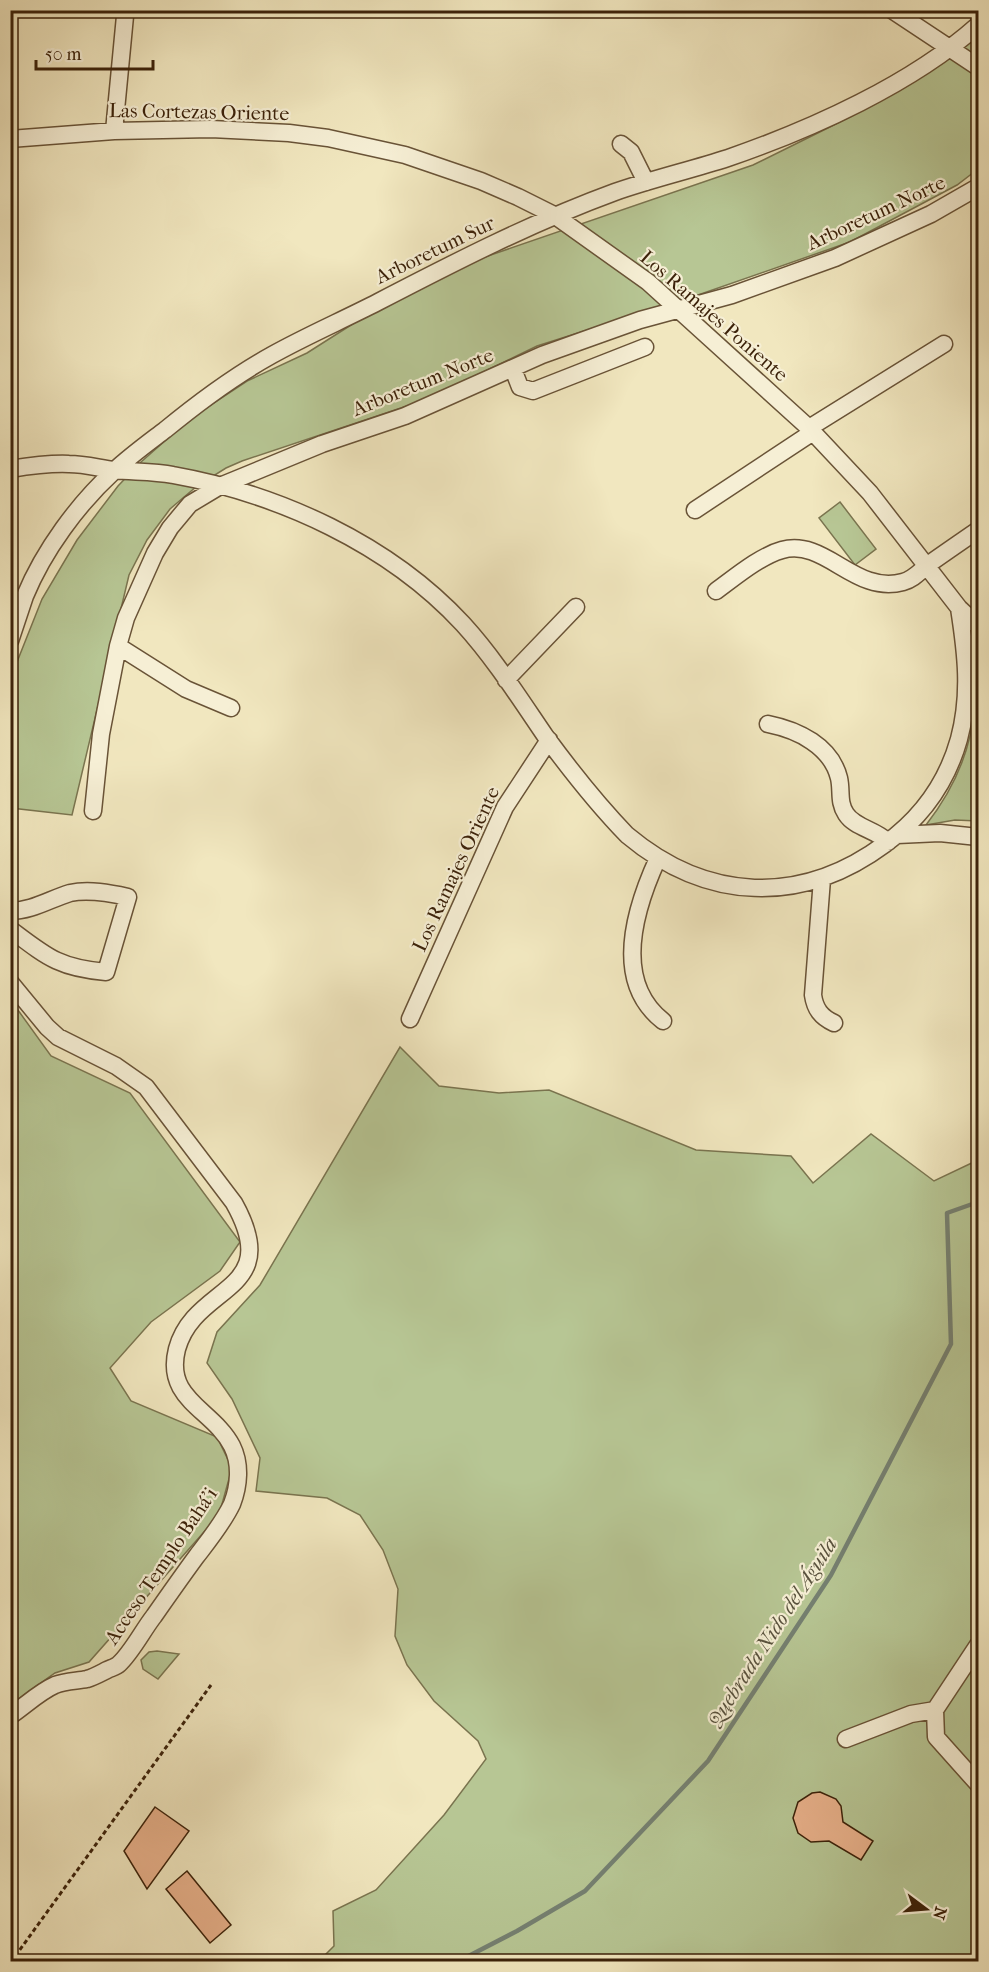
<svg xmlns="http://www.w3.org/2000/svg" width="989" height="1972" font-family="'IM FELL French Canon',serif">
  <rect width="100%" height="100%" fill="#f1e7bf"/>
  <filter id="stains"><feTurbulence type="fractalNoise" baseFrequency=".00333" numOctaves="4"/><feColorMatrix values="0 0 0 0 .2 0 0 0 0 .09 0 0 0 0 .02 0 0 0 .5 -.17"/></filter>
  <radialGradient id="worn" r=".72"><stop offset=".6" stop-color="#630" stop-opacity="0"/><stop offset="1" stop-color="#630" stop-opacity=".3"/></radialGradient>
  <path fill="#b7c694" stroke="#7a744f" stroke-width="1.5" d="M978 32V169L957 185 850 242 698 295 537 346 425 400 242 461 226 468 197 486 170 509 147 540 129 575 72 815 11 808 10 709 17 662 42 599 77 540 118 486 141 462 191 418 247 381 307 353 395 297 482 258 753 165 852 116 948 59Z
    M840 502 876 549 855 565 819 518Z
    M969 637 978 651V821L955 820 926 825C971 767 984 708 969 637Z
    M10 999 51 1056 130 1093 240 1242 220 1271 151 1322 110 1368 131 1401 217 1437 232 1468 219 1515 89 1662 55 1673 11 1704Z
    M400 1047 439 1086 499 1093 549 1090 696 1150 791 1156 813 1183 871 1134 934 1181 978 1160V1961H319L334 1946 333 1911 376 1890 444 1815 486 1759 478 1741 434 1701 407 1665 395 1636 398 1589 383 1550 360 1515 327 1498 256 1491 260 1458 232 1399 207 1363 217 1332 260 1285Z
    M157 1651 179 1654 158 1679 143 1669 141 1660 149 1652Z"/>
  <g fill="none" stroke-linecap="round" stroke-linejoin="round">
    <path stroke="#758071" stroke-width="4.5" d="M457 1962 517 1931 585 1891 708 1761 831 1575 951 1344 947 1213 978 1202"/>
  </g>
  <path fill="#e8b18b" stroke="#3c220a" stroke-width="1.5" d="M820 1792 836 1799 841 1806 843 1822 873 1841 861 1860 829 1841 811 1842 798 1833 793 1818 798 1802 812 1793Z
    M155 1807 189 1831 147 1889 124 1851Z
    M187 1871 231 1925 210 1943 166 1889Z"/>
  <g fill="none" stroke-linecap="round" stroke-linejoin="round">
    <defs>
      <path id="minor" d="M892 10 978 67
        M114 131 125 16
        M10 139 114 131 211 129 289 133 328 138 405 155 481 181 518 197 554 215 648 282 809 428 870 493 959 608 978 626
        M621 144 631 152 646 182
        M513 369 520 387 533 391 645 347
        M809 428 944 344
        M10 469C29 466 50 463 69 464 84 464 99 468 114 470 133 472 154 471 173 475 279 494 389 544 463 624 494 658 520 699 546 737 571 771 598 805 627 835 707 902 801 906 885 844 921 818 947 782 959 739 971 694 966 653 959 608
        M695 510 813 432
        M716 591C734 578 760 556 782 550 826 538 854 595 903 582 914 579 920 571 929 564 946 552 962 541 978 530
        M10 641C15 626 20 611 25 596 44 550 78 504 114 471 130 456 148 443 165 430 199 402 234 376 272 355 306 336 343 320 378 302 455 262 533 222 615 192 652 179 691 170 728 158 812 129 912 84 978 25
        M118 646 186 689 231 708
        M506 680 576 607
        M768 724C798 730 831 746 839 778 842 791 838 802 846 814 855 828 875 829 888 842
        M93 811 101 734 118 646 126 618 155 553 170 528 190 504 220 486 322 444 405 416 542 355 640 320 732 295 835 258 931 214 978 187
        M897 835 940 833 978 837
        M658 858C635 908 612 981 663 1021
        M822 879 813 995C815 1009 821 1017 834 1023
        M10 911C32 911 50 899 70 893 89 889 110 893 128 897L106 972C59 968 47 957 10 929
        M10 982 47 1027 58 1037 116 1066 146 1087 234 1203C285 1294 195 1283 177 1349 164 1400 213 1409 232 1446 241 1464 239 1486 232 1504 223 1523 209 1540 196 1557 182 1576 168 1596 154 1616 143 1630 132 1652 119 1664 116 1667 111 1668 107 1670 101 1673 94 1677 87 1679 77 1681 65 1681 55 1685 39 1692 25 1706 10 1716
        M410 1019 505 807 549 740
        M935 1710 936 1737 978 1784
        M846 1739 911 1714 935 1710 978 1645"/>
    </defs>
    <use href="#minor" stroke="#695337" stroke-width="19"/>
    <path stroke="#3c220a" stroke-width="3" stroke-dasharray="4.5 3" stroke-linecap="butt" d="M11 1962 211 1685"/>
    <use href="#minor" stroke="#f6efd5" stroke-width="16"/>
  </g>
  <g text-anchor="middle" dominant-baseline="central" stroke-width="4.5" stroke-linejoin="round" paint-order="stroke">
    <g font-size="20" fill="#3c220a" stroke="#f6efd5">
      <text transform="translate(199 112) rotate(1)">Las Cortezas Oriente</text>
      <text transform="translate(876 213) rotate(-25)">Arboretum Norte</text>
      <text transform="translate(435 250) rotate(-26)">Arboretum Sur</text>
      <text transform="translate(714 316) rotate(41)">Los Ramajes Poniente</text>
      <text transform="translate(423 382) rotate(-22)">Arboretum Norte</text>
      <text transform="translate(456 869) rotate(-65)">Los Ramajes Oriente</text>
      <text transform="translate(161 1566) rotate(-56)">Acceso Templo Bahá'i</text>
    </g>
    <g font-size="21" font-style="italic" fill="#58513d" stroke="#f6efd5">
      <text transform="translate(772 1632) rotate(-57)">Quebrada Nido del Águila</text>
    </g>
  </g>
  <rect width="989" height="1972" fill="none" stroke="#f1e7bf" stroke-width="36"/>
  <rect x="12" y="12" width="965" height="1948" fill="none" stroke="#3c220a" stroke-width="3"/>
  <rect x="18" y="18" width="953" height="1936" fill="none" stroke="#3c220a" stroke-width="1.5"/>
  <g transform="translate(926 1909) rotate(106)" stroke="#f6efd5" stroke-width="4.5" paint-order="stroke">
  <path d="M0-4.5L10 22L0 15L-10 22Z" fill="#3c220a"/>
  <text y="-9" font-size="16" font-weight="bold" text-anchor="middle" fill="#3c220a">N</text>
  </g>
  <path d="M36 60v9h117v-9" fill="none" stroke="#3c220a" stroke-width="3"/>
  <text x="45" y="60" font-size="18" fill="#3c220a" stroke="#f6efd5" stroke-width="4.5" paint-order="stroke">50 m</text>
  <rect width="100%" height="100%" filter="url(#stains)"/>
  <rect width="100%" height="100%" fill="url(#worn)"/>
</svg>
